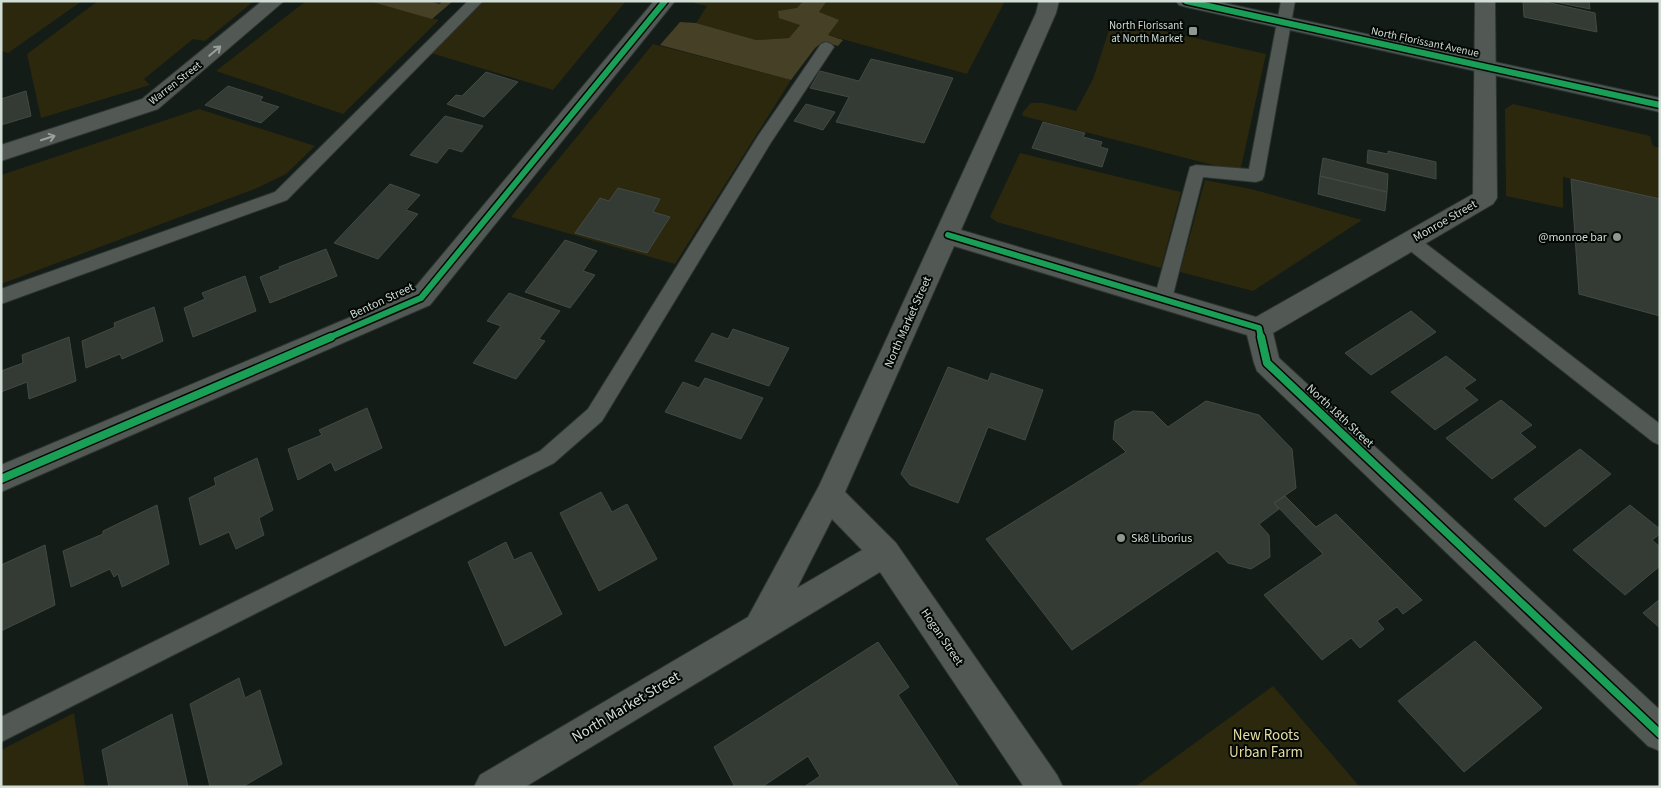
<svg xmlns="http://www.w3.org/2000/svg" width="1661" height="788" font-family="'Source Sans 3',sans-serif">
  <rect width="100%" height="100%" fill="#131c17"/>
  <path fill="#2c280e" d="M1 1H82L8 53 1 51Z
    M98 1H254L205 41 193 39 144 79 150 85 41 118 27 54Z
    M306 1H369L439 20 343 114 216 71Z
    M484 1H626L553 90 431 53Z
    M695 1H803L797 8 800 25 789 38 756 40 696 23 707 6 694 3Z
    M827 1H1005L967 74 828 35 819 12Z
    M1120 21 1266 54 1240 172 1023 116 1022 113 1031 103H1043L1076 111 1093 79 1111 24Z
    M653 44 791 80 675 264 511 217Z
    M1513 104 1650 136 1653 146 1660 148V201L1563 177V208L1506 196 1505 109Z
    M199 109 315 146 286 174 257 188 1 284V175Z
    M1020 153 1181 192 1161 268 997 222 990 217Z
    M1205 180 1251 189 1362 220 1253 291 1180 272Z
    M1273 686 1360 787H1136V786Z
    M74 713 85 787H1V750Z"/>
  <path fill="#464126" d="M369 1H429L439 4 443 1H453L432 19Z
    M803 1H827L819 12 839 20 828 35 843 40 838 46 823 42 815 48 791 80 660 45 680 22 696 23 756 40 789 38 800 25 779 18 778 11 797 8Z"/>
  <path fill="#343b35" stroke="#434943" d="M1523 1H1541L1595 13 1597 32 1524 17Z
    M1551 1H1589L1590 9Z
    M871 59 953 78 924 143 836 122 849 97 810 88 820 71 859 81Z
    M486 72 518 82 484 117 447 104 456 95 462 96Z
    M228 86 263 97 260 101 279 107 261 123 205 105Z
    M26 91 31 116 1 125V99Z
    M806 104 835 112 823 130 794 121Z
    M445 116 483 126 462 152 449 148 437 163 410 155Z
    M1043 122 1085 133 1083 137 1102 142 1100 147 1108 149 1102 167 1032 148Z
    M1368 150 1388 154V151L1436 162V179L1367 163Z
    M1323 158 1388 174 1387 192 1320 176Z
    M1320 176 1387 192 1385 211 1318 194Z
    M1571 179 1660 199V316L1579 294Z
    M390 184 420 195 406 210 418 214 378 259 334 243Z
    M618 188 660 199 653 212 670 217 647 253 575 233 600 198 609 201Z
    M565 240 597 251 583 271 595 275 570 308 525 292Z
    M326 249 337 276 270 303 260 277 280 269 279 267Z
    M245 276 256 311 193 337 184 308 205 299 202 293Z
    M509 293 560 311 539 339 545 341 516 379 473 363 501 326 487 321Z
    M154 307 163 341 122 359 120 354 86 368 82 341 115 327 114 323Z
    M1411 311 1436 332 1371 375 1345 353Z
    M733 329 789 348 769 386 695 361 712 333 728 339Z
    M69 337 76 381 29 399 27 382 1 392V371L23 363 22 355Z
    M1446 356 1476 380 1464 388 1478 400 1435 430 1391 392Z
    M948 367 988 381 991 373 1043 390 1025 440 988 427 958 503 910 485 901 474Z
    M705 378 763 398 741 439 665 412 683 382 699 388Z
    M1501 400 1532 425 1520 433 1536 447 1492 479 1446 438Z
    M1206 401 1259 415 1292 449 1296 488 1274 503 1279 509 1259 524 1269 535 1270 557 1251 569 1228 563 1217 551 1072 650 986 539 1126 452 1113 439 1115 421 1133 411 1153 412 1168 427Z
    M367 408 382 448 335 471 331 462 298 480 288 449 322 435 319 430Z
    M1580 449 1611 474 1545 527 1514 499Z
    M257 458 273 510 259 518 264 535 236 549 229 532 200 545 189 498 216 485 214 478Z
    M601 492 612 512 627 504 657 559 599 591 560 513Z
    M1285 496 1316 527 1336 514 1422 600 1403 614 1397 607 1377 621 1384 629 1360 648 1351 638 1322 660 1264 595 1323 554 1274 503Z
    M157 505 169 564 122 587 118 574 114 577 110 569 71 587 63 551 103 534V531Z
    M1630 505 1660 529V534L1652 540 1660 547V566L1625 595 1573 550Z
    M506 542 514 560 531 552 562 614 505 646 468 562Z
    M45 545 55 605 1 631V565Z
    M1660 599V628L1643 613Z
    M1475 641 1542 708 1464 772 1398 701Z
    M878 642 909 687 898 695 959 787H804L820 776 808 756 762 787H735L714 747Z
    M239 678 245 698 260 690 282 764 242 787H210L190 704Z
    M172 714 188 787H109L102 750Z"/>
  <g fill="none" stroke-linecap="round" stroke-linejoin="round">
    <defs>
      <path id="lane" d="M468 1H483L287 200 1 304V289L275 192Z
        M1281 1H1295L1264 176 1262 180 1256 182 1203 177 1172 299 1170 304 1163 306 1156 304 1154 299 1190 167 1196 165 1249 169Z
        M826 42 831 44 834 47 770 144 602 421 554 463 1 742V717L540 451 588 409 758 136 821 44Z
        M1410 234 1416 236 1660 424V445L1653 442 1404 246 1401 241 1404 236Z"/>
      <path id="street" d="M262 1H284L158 109 1 161V145L142 99Z
        M654 1H675L430 305 1 492V465L412 291Z
        M1039 1H1059L1056 13 961 230 1256 317 1473 194 1475 1H1495L1497 198 1493 204 1273 333 1279 358 1660 710V751L1648 746 1257 371 1254 363 1247 335 954 246 845 492 896 543 1057 775 1063 787H1024L880 572 525 787H474L480 775 748 617 819 486 1036 13ZM832 519 862 550 797 588Z"/>
      <path id="primary" d="M1176 1H1215L1660 98V112L1186 7 1179 5Z"/>
    </defs>
    <use href="#lane" stroke="#2e3531" stroke-width="2"/>
    <use href="#street" stroke="#2e3531" stroke-width="2"/>
    <use href="#primary" stroke="#2e3531" stroke-width="2"/>
    <use href="#lane" fill="#525854" fill-rule="evenodd"/>
    <use href="#street" fill="#525854" fill-rule="evenodd"/>
    <use href="#primary" fill="#4a5752" fill-rule="evenodd"/>
    <defs>
      <path id="cycleway-far1" d="M1186 1 1660 105
        M948 235 1259 328 1261 338
        M328 338 421 298 665 1"/>
      <path id="cycleway" d="M1261 337 1267 363 1660 734
        M1 479 331 337"/>
    </defs>
    <use href="#cycleway-far1" stroke="#030805" stroke-width="9"/>
    <use href="#cycleway" stroke="#030805" stroke-width="11"/>
    <use href="#cycleway-far1" stroke="#1a9f57" stroke-width="6"/>
    <use href="#cycleway" stroke="#1a9f57" stroke-width="8"/>
  </g>
  <defs><path id="oneway-shaft" d="M-6 0H5M1.5-3L5.5 0L1.5 3" fill="none" stroke-width="1.6" stroke-linecap="round" stroke-linejoin="round" transform="scale(1.25)"/></defs>
  <g stroke="#98a19b">
    <use href="#oneway-shaft" transform="translate(215 51) rotate(-40)"/>
    <use href="#oneway-shaft" transform="translate(48 138) rotate(-18)"/>
  </g>
  <g fill="#8e9992" stroke="#030805" stroke-width="2">
    <rect x="1188" y="26" width="10" height="10" rx="2.5"/>
    <circle cx="1617" cy="237" r="5"/>
    <circle cx="1121" cy="538" r="5"/>
  </g>
  <g text-anchor="middle" dominant-baseline="central" stroke-width="4" stroke-linejoin="round" paint-order="stroke">
    <g font-size="11" fill="#d1ddd5" stroke="#030805" text-anchor="end">
      <text x="1183" y="25">North Florissant<tspan x="1183" dy="13">at North Market</tspan></text>
    </g>
    <g font-size="11" fill="#d1ddd5" stroke="#030805">
      <text transform="translate(1425 42) rotate(12)">North Florissant Avenue</text>
      <text transform="translate(175 83) rotate(-38)">Warren Street</text>
    </g>
    <g font-size="12" fill="#d1ddd5" stroke="#030805">
      <text transform="translate(1445 221) rotate(-30)">Monroe Street</text>
      <text transform="translate(382 301) rotate(-25)">Benton Street</text>
      <text transform="translate(908 322) rotate(-66)">North Market Street</text>
      <text transform="translate(1340 416) rotate(43)">North 18th Street</text>
      <text transform="translate(942 637) rotate(56)">Hogan Street</text>
    </g>
    <g font-size="12" fill="#d1ddd5" stroke="#030805" text-anchor="end">
      <text x="1607" y="237">@monroe bar</text>
      <text x="1131" y="538" text-anchor="start">Sk8 Liborius</text>
    </g>
    <g font-size="15" fill="#d1ddd5" stroke="#030805">
      <text transform="translate(626 707) rotate(-31)">North Market Street</text>
    </g>
    <g font-size="15" fill="#e8dca1" stroke="#030805">
      <text x="1266" y="735">New Roots<tspan x="1266" dy="17">Urban Farm</tspan></text>
    </g>
  </g>
  <rect width="1661" height="788" fill="none" stroke="#d1ddd5" stroke-width="5"/>
</svg>
